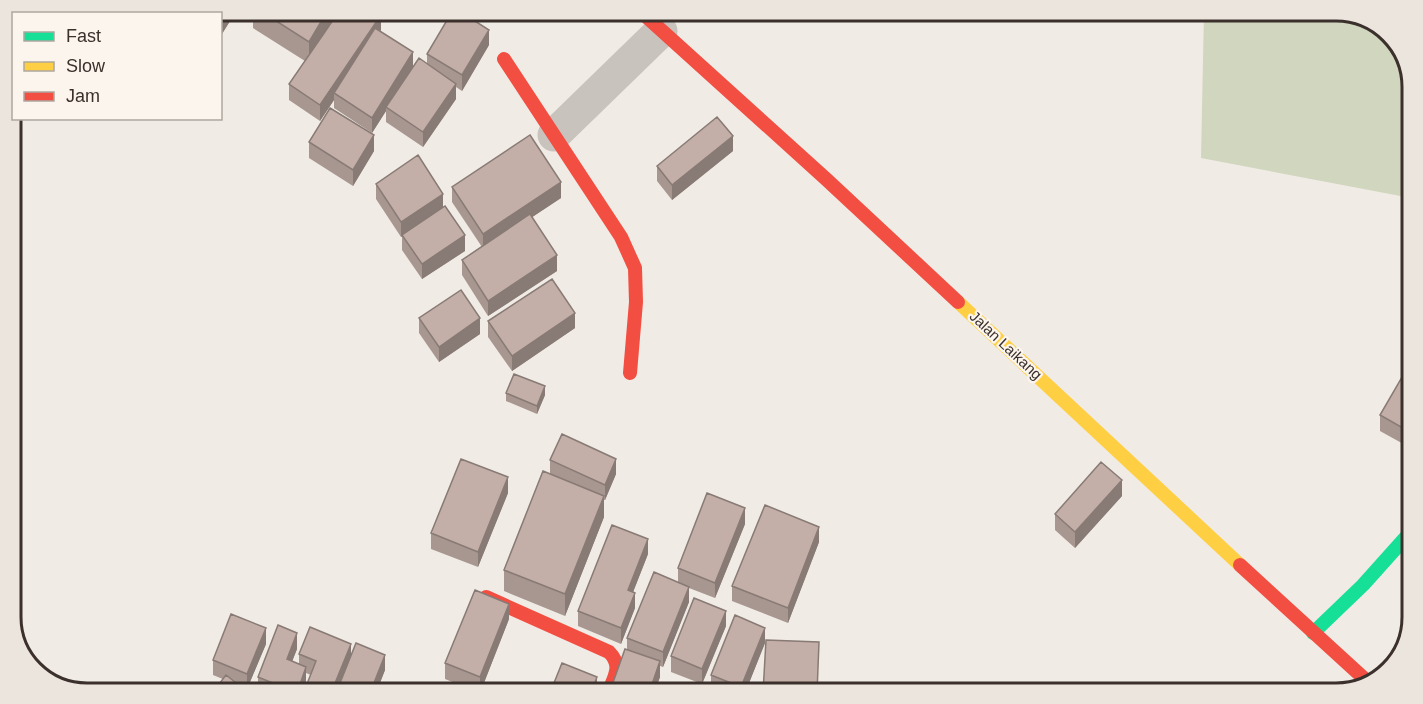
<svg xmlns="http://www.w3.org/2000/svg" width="1423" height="704" font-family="Arial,sans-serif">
  <rect width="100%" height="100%" fill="#f0ebe5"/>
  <path fill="#d1d6bf" d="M1204 11H1336L1369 18 1399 44 1412 83 1411 198 1201 158Z"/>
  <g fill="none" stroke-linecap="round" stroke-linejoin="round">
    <path stroke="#c9c3be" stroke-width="33" d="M554 135 661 31"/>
    <path stroke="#16e098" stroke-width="14" d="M1313 633 1363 585 1406 537"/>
    <path stroke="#ffcf43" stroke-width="14" d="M958 302 1240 565"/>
    <path stroke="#f24e42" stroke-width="14" d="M639 10 826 179 958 302
      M504 59 621 237 635 268 636 302 630 373
      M1240 565 1369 683
      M486 597 609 652C623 666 614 677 608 693"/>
  </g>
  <path fill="#a89690" d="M155 10H237L220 37V14H159Z
    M253 10H375L381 30 380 31 413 67 427 64V54L489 45 462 91 456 87V99L423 147 386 122V111L372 133 334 108V100L320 121 289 100V84L305 61 253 28Z
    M309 142 374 151 353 186 309 158Z
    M733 151 672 200 657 181V166Z
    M376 184 443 208 465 251 422 279 402 250V237H401L376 199Z
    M452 187 561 198 532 217 557 271 488 316 462 275V260L482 247 452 202Z
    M419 318 480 334 439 362 419 333Z
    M488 321 575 328 512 371 488 337Z
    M1409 365 1407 446 1380 431V415Z
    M506 393 545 395 537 414 506 401Z
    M550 460 616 474 605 500H604V517L565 616 504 591V570L550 474Z
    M508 493 478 567 431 549V533Z
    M1122 496 1075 548 1055 530V514Z
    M745 524 715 598 689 588V602L663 667 660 666V677L654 693H610V691L627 650V638L678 582V568Z
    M819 542 788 623 732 601V586Z
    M648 554 633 592 635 608 621 644 578 626V611Z
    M509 619 480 693 445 679V663Z
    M726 626 702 684 671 672V656Z
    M765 643 745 693H705L711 689V675Z
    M266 644 247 689 213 675V660Z
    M297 649 292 661 299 665V654L351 657 385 670 376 693H305V689L311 675 306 673V683L302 693H258V677Z"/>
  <path fill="#887a75" d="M224 10H237L220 37V16Z
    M328 10H341L309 63V42Z
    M381 15V30L337 95 334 93V100L320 121V105Z
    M489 30V45L462 91V75Z
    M413 52V68L386 107V111L372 133V118Z
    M456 84V99L423 147V132Z
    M374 135V151L353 186V170Z
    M733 136V151L672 200V185Z
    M561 182V198L483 250V234Z
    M443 194V210L402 235 401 237V222Z
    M465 235V251L422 279V264Z
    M557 255V271L488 316V301Z
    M575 313V328L512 371V356Z
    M480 318V334L439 362V347Z
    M545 386V395L537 414V406Z
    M616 459V474L605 500V485Z
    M508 477V493L478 567V552Z
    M1122 480V496L1075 548V532Z
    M604 496V517L565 616V594Z
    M745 508V524L715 598V583Z
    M819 527V542L788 623V608Z
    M648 539V554L628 605V590Z
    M689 587V602L663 667V652Z
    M635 593V608L621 644V628Z
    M509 604V619L480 693V677Z
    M726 611V626L702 684V669Z
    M266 628V644L247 689V674Z
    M765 628V643L745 693H741V687Z
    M297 633V649L287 675V659Z
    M351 644V659L337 693H331Z
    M385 655V670L376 693H370Z
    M660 661V677L654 693H649Z
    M306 667V683L302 693H297Z
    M597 677V693H591Z"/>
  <path fill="#c3afa7" stroke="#887a75" stroke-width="1.5" d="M189 10H224L220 16V14H194Z
    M259 10H328L309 42Z
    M340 10H375L381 15 320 105 289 84Z
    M453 10H458L489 30 462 75 427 54Z
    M375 28 413 52 372 118 334 93Z
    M419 58 456 84 423 132 386 107Z
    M330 108 374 135 353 170 309 142Z
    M717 117 733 136 672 185 657 166Z
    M530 135 561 182 483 234 452 187Z
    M418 155 443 194 401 222 376 184Z
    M445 206 465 235 422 264 402 235Z
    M530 214 557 255 488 301 462 260Z
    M552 279 575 313 512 356 488 321Z
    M461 290 480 318 439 347 419 318Z
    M1409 365 1408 431 1380 415Z
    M514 374 545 386 537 406 506 393Z
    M562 434 616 459 605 485 550 460Z
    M461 459 508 477 478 552 431 533Z
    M1101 462 1122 480 1075 532 1055 514Z
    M543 471 604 496 565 594 504 570Z
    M707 493 745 508 715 583 678 568Z
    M765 505 819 527 788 608 732 586Z
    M612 525 648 539 628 590 635 593 621 628 578 611Z
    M654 572 689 587 663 652 627 638Z
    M475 590 509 604 480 677 445 663Z
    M694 598 726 611 702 669 671 656Z
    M231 614 266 628 247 674 213 660Z
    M735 615 765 628 741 687 711 675Z
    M278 625 297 633 287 659 306 667 297 693 258 677Z
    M310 627 351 644 331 693H317L305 689 316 661 299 654Z
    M766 640 819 642 817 693H763Z
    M356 643 385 655 370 693H336Z
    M625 649 660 661 649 693H616L610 691Z
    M562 663 597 677 591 693H550Z
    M226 675 249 693H212Z
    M188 683 201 693H179Z
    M707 688 725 693H705Z"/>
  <g text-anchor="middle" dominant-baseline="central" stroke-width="4.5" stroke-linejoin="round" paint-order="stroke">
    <g font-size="15" fill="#3b302b" stroke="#fbf5ee">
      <text transform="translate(1006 345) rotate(43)">Jalan Laikang</text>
    </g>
  </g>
  <path d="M0 0H1423V704H0ZM87 21H1336A66 66 0 0 1 1402 87V617A66 66 0 0 1 1336 683H87A66 66 0 0 1 21 617V87A66 66 0 0 1 87 21Z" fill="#ece5de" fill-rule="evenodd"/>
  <path fill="none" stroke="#3b302b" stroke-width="3" d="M87 21H1336A66 66 0 0 1 1402 87V617A66 66 0 0 1 1336 683H87A66 66 0 0 1 21 617V87A66 66 0 0 1 87 21Z"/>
  <rect x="12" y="12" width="210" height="108" fill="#fbf5ee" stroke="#aea6a0" stroke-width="1.5"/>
  <rect x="24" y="32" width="30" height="9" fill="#16e098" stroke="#aea6a0" stroke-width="1.5"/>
  <text x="66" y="42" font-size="18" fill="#3b302b">Fast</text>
  <rect x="24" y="62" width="30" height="9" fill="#ffcf43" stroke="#aea6a0" stroke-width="1.5"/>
  <text x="66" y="72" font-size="18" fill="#3b302b">Slow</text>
  <rect x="24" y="92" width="30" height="9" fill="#f24e42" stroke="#aea6a0" stroke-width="1.5"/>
  <text x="66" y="102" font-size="18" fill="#3b302b">Jam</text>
</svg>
